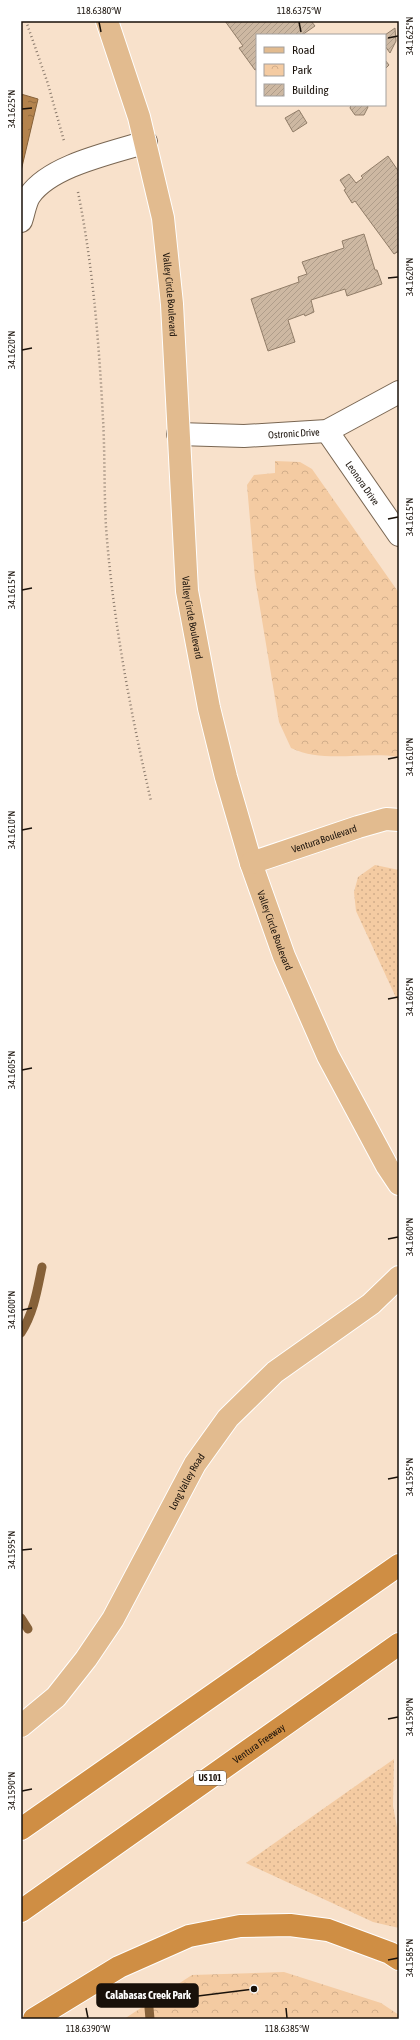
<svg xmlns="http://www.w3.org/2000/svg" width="420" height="2040" font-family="'Asap Condensed',sans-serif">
  <defs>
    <pattern id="grass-dots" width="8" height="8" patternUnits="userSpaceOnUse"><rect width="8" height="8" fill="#f4cba2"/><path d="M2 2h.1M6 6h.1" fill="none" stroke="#d1ad8a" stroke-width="1.8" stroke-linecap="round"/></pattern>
    <pattern id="park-crowns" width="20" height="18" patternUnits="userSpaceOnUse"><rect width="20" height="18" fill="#f4cba2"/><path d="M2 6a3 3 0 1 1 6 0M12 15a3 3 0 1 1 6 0" fill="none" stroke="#d1ad8a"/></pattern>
    <pattern id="water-ripples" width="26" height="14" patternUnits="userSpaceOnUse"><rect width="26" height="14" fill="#b4834d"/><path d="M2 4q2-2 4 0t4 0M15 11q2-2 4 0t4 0" fill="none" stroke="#926a3e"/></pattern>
    <pattern id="building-hatch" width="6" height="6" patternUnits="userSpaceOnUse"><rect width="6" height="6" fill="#cdb8a2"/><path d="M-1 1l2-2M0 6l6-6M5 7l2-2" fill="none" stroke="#af9d8a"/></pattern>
  </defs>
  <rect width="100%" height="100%" fill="#f8e1cb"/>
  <path fill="url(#grass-dots)" d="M375 865 399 870V1004L356 911 354 892 358 877Z
    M394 1759 393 1806 399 1838V1928L373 1922 246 1863Z"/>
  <path fill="url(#park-crowns)" d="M275 461 300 462 312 469 399 593V757C363 751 325 764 291 748L279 722 255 578 247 485 254 475 275 473Z
    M284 1972 381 2003 399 2015V2019H124L192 1975Z"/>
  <path fill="url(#water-ripples)" stroke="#866139" d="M21 94 38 99 21 171Z"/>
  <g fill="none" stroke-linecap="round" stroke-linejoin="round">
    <path stroke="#866139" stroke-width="9" d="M21 1333C34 1312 37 1291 42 1267
      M21 1618 28 1629
      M149 2008 150 2019"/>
  </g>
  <path fill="url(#building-hatch)" stroke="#917d68" d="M225 21H311L315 26 302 35H257V69L255 70 239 48 243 46Z
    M395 28 396 41 390 53 385 46V35Z
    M385 60 389 65 385 69Z
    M351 105H367L368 107 364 115H355L350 108Z
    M299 110 307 123 293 132 285 118Z
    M388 156 399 172V251L394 254 355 201 352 203 344 190 346 189 340 180 349 174 356 183 363 178 361 176Z
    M364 234 375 270H377L382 284 347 296 345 289 311 300 314 312 305 316 304 314 288 320 295 342 268 351 251 299 299 282 298 277 307 274 302 262 344 248 342 241Z"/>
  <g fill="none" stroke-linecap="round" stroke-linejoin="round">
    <defs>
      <g id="minor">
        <path d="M21 221C24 213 25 202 30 195 51 165 112 153 146 142"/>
        <path id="s1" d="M327 431 399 535"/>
        <path id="s2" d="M178 434 244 436 327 431 399 392"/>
      </g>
      <g id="major">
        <path id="s3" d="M107 21 139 117 163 218 172 304 187 591 209 708 226 777 251 863 284 956 328 1056 387 1166 399 1184"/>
        <path id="s4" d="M251 863 358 827 386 819 399 820"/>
        <path id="s5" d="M21 1726 56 1697 86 1659 113 1619 195 1464 228 1418 275 1372 371 1304 399 1277"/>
      </g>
      <g id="highway">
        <path d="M21 1829 399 1565"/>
        <path id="s6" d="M21 1911 399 1644"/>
        <path d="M34 2019 119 1967 189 1936 240 1926 290 1925 328 1930 390 1953 399 1959"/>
      </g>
    </defs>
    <use href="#minor" stroke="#796652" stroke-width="24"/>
    <use href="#major" stroke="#fff" stroke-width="24"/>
    <use href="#highway" stroke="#fff" stroke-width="24"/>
    <path stroke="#8a7a6c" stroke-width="2.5" stroke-dasharray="1 3" stroke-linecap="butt" d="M26 21 48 84 64 141
      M78 192C93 266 99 343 103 419 105 455 104 491 106 527 113 620 130 710 151 801"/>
    <use href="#minor" stroke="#fff" stroke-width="22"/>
    <use href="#major" stroke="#e2bb8f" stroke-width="22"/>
    <use href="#highway" stroke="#cf8e44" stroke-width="22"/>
  </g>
  <path fill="none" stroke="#19110a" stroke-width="1.5" d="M99 22 101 32M299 22 301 32M388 38 398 36M22 109 32 108M388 278 398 277M22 350 32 348M388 519 398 517M22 590 32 588M388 759 398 757M22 830 32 828M388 999 398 997M22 1070 32 1068M388 1239 398 1237M22 1310 32 1308M388 1479 398 1477M22 1550 32 1549M388 1719 398 1717M22 1791 32 1789M388 1960 398 1958M86 2008 88 2018M286 2008 287 2018"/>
  <g text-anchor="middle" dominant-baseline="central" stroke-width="3" stroke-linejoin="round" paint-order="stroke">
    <rect fill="#fff" stroke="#5e5854" stroke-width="1" x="194" y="1771" width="32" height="14" rx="3"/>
    <g font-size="9" font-weight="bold" fill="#19110a">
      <text x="210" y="1778">US 101</text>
    </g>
    <g font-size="10" fill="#19110a" stroke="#fff">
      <text stroke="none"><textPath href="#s3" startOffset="282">Valley Circle Boulevard</textPath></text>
      <text stroke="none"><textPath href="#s2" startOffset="116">Ostronic Drive</textPath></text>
      <text stroke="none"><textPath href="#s1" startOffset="63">Leonora Drive</textPath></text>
      <text stroke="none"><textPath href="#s3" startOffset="606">Valley Circle Boulevard</textPath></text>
      <text stroke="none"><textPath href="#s4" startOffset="77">Ventura Boulevard</textPath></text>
      <text stroke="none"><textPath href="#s3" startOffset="930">Valley Circle Boulevard</textPath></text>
      <text stroke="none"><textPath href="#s5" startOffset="298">Long Valley Road</textPath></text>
      <text stroke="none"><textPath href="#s6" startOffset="291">Ventura Freeway</textPath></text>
    </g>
  </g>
  <path fill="none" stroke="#19110a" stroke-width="1.5" d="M254 1989L198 1996"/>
  <circle fill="#19110a" stroke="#fff" stroke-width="1.5" cx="254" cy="1989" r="4"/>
  <rect fill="#19110a" stroke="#19110a" stroke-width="1.5" x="97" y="1984" width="101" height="23" rx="4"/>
  <g font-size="11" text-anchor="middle" font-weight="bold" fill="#fff">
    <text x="148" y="1999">Calabasas Creek Park</text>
  </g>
  <rect width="420" height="2040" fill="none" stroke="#ffffff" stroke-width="44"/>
  <rect x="256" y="34" width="130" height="72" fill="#ffffff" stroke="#a3a09d"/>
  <rect x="264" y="47" width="20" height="6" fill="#e2bb8f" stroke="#a3a09d"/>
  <text x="292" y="54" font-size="12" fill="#19110a">Road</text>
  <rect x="264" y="64" width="20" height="12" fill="url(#park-crowns)" stroke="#a3a09d"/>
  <text x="292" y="74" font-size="12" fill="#19110a">Park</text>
  <rect x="264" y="84" width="20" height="12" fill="url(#building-hatch)" stroke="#a3a09d"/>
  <text x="292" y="94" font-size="12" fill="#19110a">Building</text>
  <rect x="22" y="22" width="376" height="1996" fill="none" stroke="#19110a" stroke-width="1.5"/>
  <g font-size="10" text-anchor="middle" fill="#19110a">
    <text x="99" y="14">118.6380°W</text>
    <text x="299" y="14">118.6375°W</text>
    <text transform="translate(409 36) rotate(-90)" y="4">34.1625°N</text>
    <text transform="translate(11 109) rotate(-90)" y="4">34.1625°N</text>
    <text transform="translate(409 277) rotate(-90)" y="4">34.1620°N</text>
    <text transform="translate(11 350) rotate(-90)" y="4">34.1620°N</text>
    <text transform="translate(409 517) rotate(-90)" y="4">34.1615°N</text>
    <text transform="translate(11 590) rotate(-90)" y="4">34.1615°N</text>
    <text transform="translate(409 757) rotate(-90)" y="4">34.1610°N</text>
    <text transform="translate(11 830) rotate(-90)" y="4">34.1610°N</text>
    <text transform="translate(409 997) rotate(-90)" y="4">34.1605°N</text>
    <text transform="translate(11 1070) rotate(-90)" y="4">34.1605°N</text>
    <text transform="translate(409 1237) rotate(-90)" y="4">34.1600°N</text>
    <text transform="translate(11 1310) rotate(-90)" y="4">34.1600°N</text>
    <text transform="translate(409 1477) rotate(-90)" y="4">34.1595°N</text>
    <text transform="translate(11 1550) rotate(-90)" y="4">34.1595°N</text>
    <text transform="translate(409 1717) rotate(-90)" y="4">34.1590°N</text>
    <text transform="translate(11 1791) rotate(-90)" y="4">34.1590°N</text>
    <text transform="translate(409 1958) rotate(-90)" y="4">34.1585°N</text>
    <text x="88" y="2032">118.6390°W</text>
    <text x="287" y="2032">118.6385°W</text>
  </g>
</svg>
